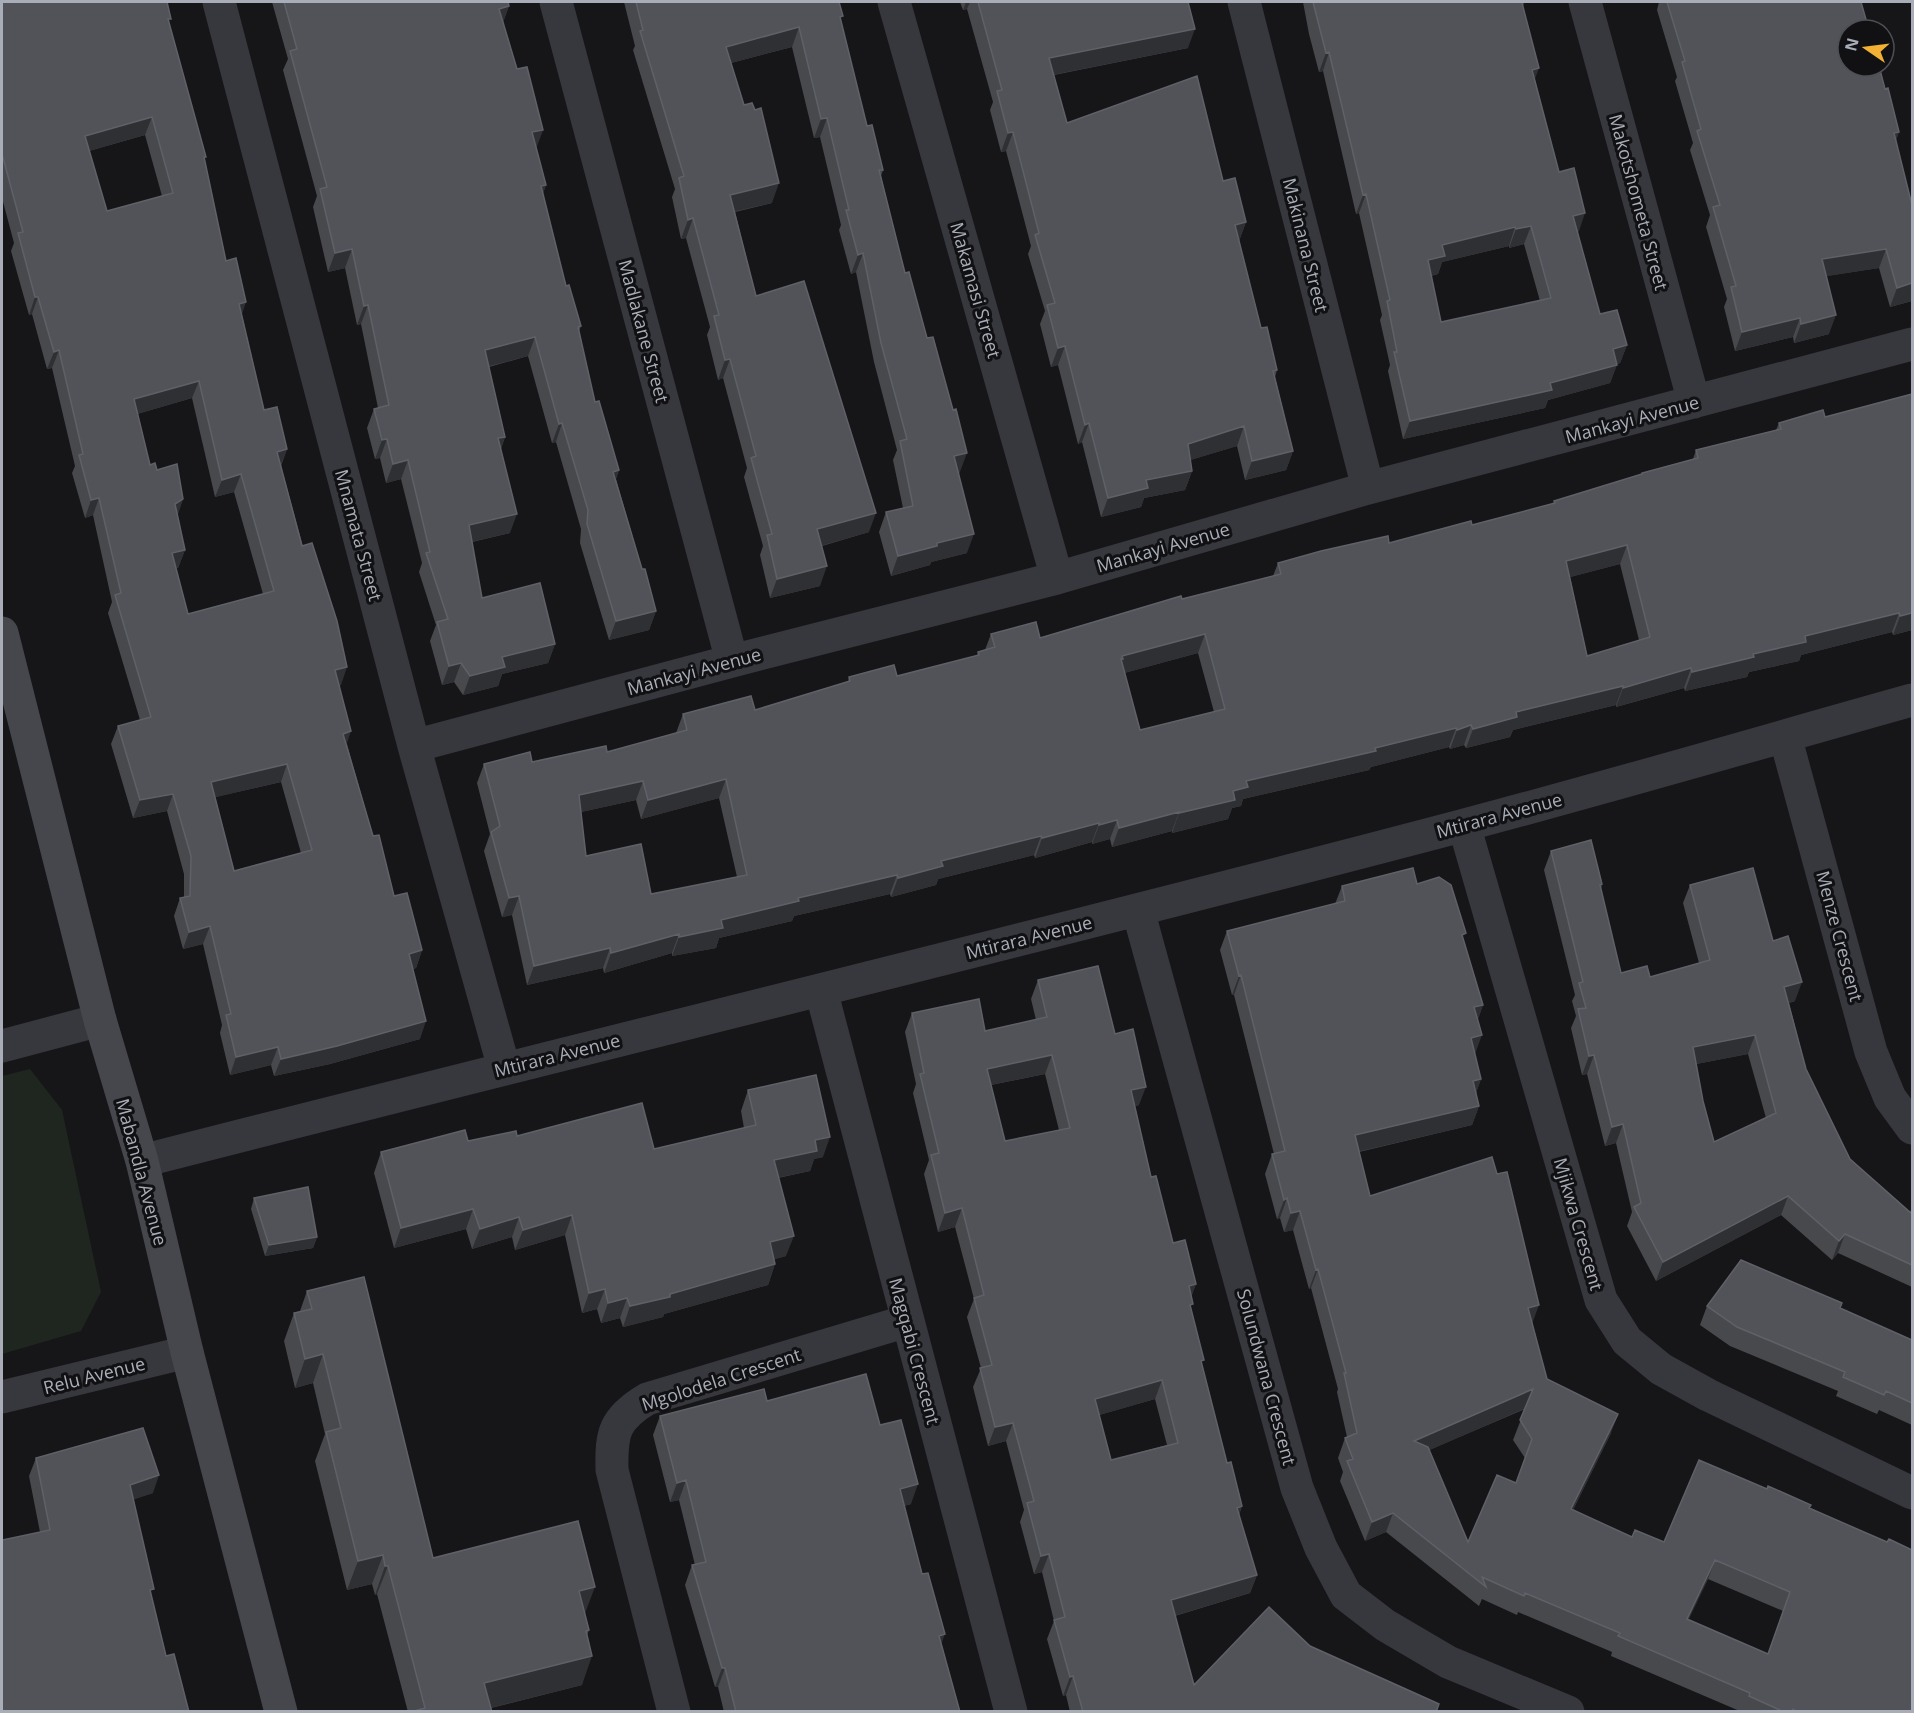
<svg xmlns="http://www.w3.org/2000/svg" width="1914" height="1713" font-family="'Open Sans',sans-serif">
  <rect width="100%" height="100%" fill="#161618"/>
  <path fill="#1e261f" d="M30 1069 62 1110 101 1292 81 1331 2 1354V1076Z"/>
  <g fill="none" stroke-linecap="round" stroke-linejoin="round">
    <path stroke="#37383d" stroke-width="33" d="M219 2 414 746 504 1068
      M556 2 732 661
      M894 2 1057 578
      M1244 2 1368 488
      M1585 2 1694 402
      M1785 736 1871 1052 1890 1098 1912 1128
      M414 746 732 661 1057 578 1368 488 1912 344
      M1464 825 1601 1300 1627 1341 1661 1369 1708 1395 1912 1493
      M1138 910 1297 1488 1321 1548 1346 1595 1385 1625 1448 1662 1568 1712
      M821 990 1011 1712
      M2 1046 100 1020
      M142 1161C581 1048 1022 942 1461 826 1612 786 1762 742 1912 700
      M2 1397 187 1352
      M674 1712 612 1470C611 1433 614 1419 647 1399L907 1321"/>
    <path stroke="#45474d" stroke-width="33" d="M2 633 100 1020 142 1161 187 1352 281 1712"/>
  </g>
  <path fill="#47494d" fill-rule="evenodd" d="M2 2 169 24 205 161 226 261 242 315 264 410 287 449 281 466 341 685 339 686 347 744 373 836 394 896 422 950 416 968 413 969 420 1039 330 1064 274 1076 271 1065 230 1075 220 1033 222 1025 203 944 183 949 174 916 180 898H184V874L167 811 133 818 111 744 118 726 140 720 108 613 112 602 93 515 85 518 72 473 75 466 52 368 47 369 32 314 29 315 11 251 14 243 2 198ZM145 135 162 196 107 211 89 151ZM192 398 215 497 234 492 263 594 188 614 176 568H178L185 550 177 516 183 499 157 470 150 465 137 414ZM281 782 301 853 234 871 215 797Z
    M272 2H508L509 6 503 22 517 69 543 130 536 147 546 185 543 193 566 286 581 326 579 331 595 402 619 470 616 479 642 569 656 611 649 630 609 640 580 543 581 529 556 442 552 443 528 356 489 367 505 437 501 449 510 533 472 542 482 598 555 644 548 663 502 674 498 686 463 695 454 682 442 685 430 641 436 625 419 572 422 563 401 479 386 483 380 458 375 459 367 428 374 409 378 408 361 324 357 325 345 268 328 272 313 207 317 196 283 70 288 59Z
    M624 2H839L841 21 867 126 883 170 881 176 905 273 960 472 959 473 967 553 931 562 930 565 891 576 879 532 886 512 903 508 893 460 897 450 874 362 856 272 851 274 839 230 841 225 820 137 814 138 792 47 731 63 772 203 735 212 756 296 869 532 822 546 820 586 770 598 760 555 763 546 744 477 747 468 723 378 718 380 707 335 710 327 686 238 681 239 672 197 675 189 633 50 635 46Z
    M960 2H1188V48L1054 75 1067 123 1223 181 1246 222 1239 241 1261 328 1277 370 1275 377 1293 451 1286 470 1245 480 1237 446 1190 460 1192 471 1185 490 1144 498 1141 507 1101 517 1082 442 1078 444 1058 365 1051 367 1040 324 1045 311 1028 254 1031 246 1006 151 1001 152 990 110 993 102 967 9 963 10Z
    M1303 2H1524L1523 7 1535 80 1559 172 1579 231 1577 232 1600 314 1627 345 1620 363 1617 364 1610 383 1548 400 1545 408 1403 439 1388 371 1390 365 1380 320 1382 315 1359 213 1356 214 1323 71 1319 72 1309 34ZM1524 244 1540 301 1441 322 1431 276 1438 274 1442 262 1509 246V248Z
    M1659 2H1861L1885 89 1899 132 1896 140 1912 301 1890 307 1879 268 1826 276 1829 334 1794 343 1793 337 1735 351 1724 307 1727 299 1706 227 1710 215 1690 150 1693 143 1675 81 1677 77 1657 10Z
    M1825 417 1912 630 1893 635 1892 632 1801 655 1799 661 1749 672 1747 677 1685 691 1684 688 1616 707V705L1513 730 1510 737 1466 748 1464 745 1450 749 1449 747 1371 767 1369 770 1243 799 1241 806 1232 808 1228 819 1172 833V831L1112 847 1110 839 1092 844V842L1035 858 1034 855 938 879 936 885 891 897 890 894 794 916 792 921 719 938 716 948 672 956V953L604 973 603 968 527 985 512 915 502 917 484 851 490 834 477 783 484 764 532 762 607 752 676 733 683 714 755 710 848 682 849 677 897 676 977 656 978 652 985 650 991 634 1040 638 1182 599 1273 576 1278 563 1389 543 1472 525 1553 504 1554 501 1641 475 1642 473 1693 459 1696 450 1776 430 1779 423ZM1620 564 1639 640 1587 656 1570 577ZM1198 653 1214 712 1140 730 1124 673ZM719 798 737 877 651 894 586 856 581 812 636 800 641 819Z
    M1551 851 1602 884 1601 889 1621 973 1650 977 1699 963 1683 903 1690 885 1773 941 1795 1001 1789 1003 1806 1069 1850 1159 1911 1213 1912 1209V1287L1838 1253 1832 1260 1781 1215 1656 1281 1627 1226 1632 1212 1616 1143 1605 1146 1587 1074 1582 1075 1571 1028 1576 1016 1572 1001 1575 995 1544 870ZM1748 1054 1766 1118 1714 1142 1703 1101 1696 1064Z
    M1417 884 1464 941 1483 1005 1478 1019 1475 1054 1481 1079 1476 1093 1479 1106 1472 1125 1359 1152 1370 1196 1532 1323 1547 1379 1611 1433 1573 1510 1632 1537 1664 1542 1809 1509 1912 1712H1742L1611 1656 1612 1652 1518 1612 1517 1615 1482 1599 1479 1606 1386 1532 1365 1541 1340 1481 1343 1472 1338 1458 1345 1438 1347 1437 1337 1392 1338 1389 1311 1288 1309 1289 1293 1230 1284 1232 1280 1218 1277 1219 1265 1174 1272 1154H1274L1234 995H1232L1220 950 1227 931 1335 904 1342 886ZM1525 1409 1513 1440 1525 1458 1516 1483 1468 1542 1429 1450ZM1708 1579 1783 1611 1768 1654 1688 1620Z
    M1038 980 1115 1034 1139 1105 1135 1106 1151 1177 1173 1243 1196 1284 1191 1297V1308L1202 1366 1227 1463 1242 1506 1239 1515 1257 1575 1250 1593 1175 1616 1194 1685 1310 1646 1439 1704 1437 1712H1070L1066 1695 1063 1696 1047 1639 1054 1621 1042 1572 1034 1574 1020 1522 1024 1510 1006 1441 988 1446 973 1387 981 1368 967 1317 974 1299 955 1227 938 1232 924 1174 929 1160 913 1093 916 1084 905 1032 912 1013 985 1031 1036 1020 1031 999ZM1045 1074 1059 1130 1005 1141 991 1085ZM1155 1399 1167 1445 1111 1460 1099 1415Z
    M748 1090 823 1157 814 1159 810 1171 778 1178 786 1256 774 1259 775 1264 768 1285 664 1314 663 1317 623 1327 620 1318 601 1323 597 1309 582 1313 565 1235 515 1250 512 1237 472 1249 466 1229 394 1248 374 1173 381 1152 517 1136 654 1149 744 1128 741 1111Z
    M254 1198 317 1237 313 1248 265 1256 251 1209Z
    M307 1291 433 1558 585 1614 589 1630 587 1635 582 1685 491 1708 492 1712H408L377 1594 375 1595 372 1584 347 1590 315 1461 325 1434 313 1383 295 1388 284 1341 294 1313 300 1311Z
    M1707 1306 1840 1309 1912 1340V1425L1879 1410 1877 1414 1836 1396 1838 1391 1730 1346 1700 1325Z
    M767 1401 880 1425 911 1504 904 1506 960 1712H724L718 1687H715L685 1585 692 1565H695L679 1500 670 1502 653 1435 660 1416Z
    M36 1458 153 1493 133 1499 151 1595 166 1656 40 1532 29 1476Z"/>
  <path fill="#2f3033" d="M966 2H970L967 9 963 10Z
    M509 6 502 25 499 9Z
    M799 27 792 47 719 66 726 47Z
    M1195 29 1188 48 1042 77 1049 58Z
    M1329 52 1323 71 1319 72 1326 53Z
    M1539 68 1532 87V70Z
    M152 117 145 135 78 154 85 136Z
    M827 118 820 137 814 138 821 119Z
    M543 130 536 149 532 132Z
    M1013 132 1006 151 1001 152 1008 133Z
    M1899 132 1892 151 1894 133Z
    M779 183 772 203 723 214 730 195Z
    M546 185 539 204 541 186Z
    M1366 194 1359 213 1356 214 1363 195Z
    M1585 213 1579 231 1566 234 1573 216Z
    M693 218 686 238 681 239 688 220Z
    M1246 222 1239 241 1235 225Z
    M1531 226 1524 244 1509 248 1516 229Z
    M1515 227 1509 246 1442 262 1438 274 1421 278 1428 260 1442 245Z
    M352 249 345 268 328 272 335 253Z
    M1886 249 1879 268 1815 278 1822 259Z
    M863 253 856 272 851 274 858 255Z
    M1912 283V301L1890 307 1897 288Z
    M35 297H38L32 314 29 315Z
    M246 302 240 320 239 304Z
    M368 305 361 324 357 325 364 306Z
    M1836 315 1829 334 1794 343 1801 324Z
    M1800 318 1793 337 1735 351 1742 332Z
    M535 337 528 356 478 369 485 350Z
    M1627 345 1620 363 1606 367 1613 349Z
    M1065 346 1058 365 1051 367 1058 348Z
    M59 350 52 368 47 369 54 352Z
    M730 359 723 378 718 380 725 360Z
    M1617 365 1610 383 1548 400 1545 408 1403 439 1410 421Z
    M199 381 192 398 127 417 134 399Z
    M562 423 556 442 552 443 559 424Z
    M1089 423 1082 442 1078 444 1085 425Z
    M1244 426 1237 446 1181 463 1188 444Z
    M505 437 498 456V438Z
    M387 439 380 458 375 459 382 440Z
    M287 449 280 467 277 452Z
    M1293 451 1286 470 1245 480 1252 461Z
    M967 453 960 472 947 476 954 456Z
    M408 460 401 479 386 483 393 464Z
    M619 470 612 489 613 472Z
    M1192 471 1185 490 1144 498 1141 507 1101 517 1108 498 1146 480Z
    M241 474 234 492 215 497 222 480Z
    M99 498 93 515 85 518 91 500Z
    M183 499 177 517 175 504Z
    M876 513 869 532 810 549 817 529Z
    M517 514 510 533 462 544 469 525Z
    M974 534 967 553 931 562 930 565 891 576 898 556 937 543Z
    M1627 545 1620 564 1559 580 1566 561Z
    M185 550 178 568 165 571 172 553Z
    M827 566 820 586 770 598 777 579Z
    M656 611 649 630 609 640 616 621Z
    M1899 613 1892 632 1801 655 1799 661 1749 672 1747 677 1685 691 1692 672 1753 654 1805 636Z
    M1912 613V630L1893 635 1900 616Z
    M1205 634 1198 653 1117 675 1122 656Z
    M555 644 548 663 502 674 498 686 463 695 470 676 502 657Z
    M461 663 454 682 442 685 449 666Z
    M347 667 341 685 328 688 335 670Z
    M1691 668 1684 688 1616 707 1623 688Z
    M1623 686 1616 705 1513 730 1510 737 1466 748 1473 729 1516 712Z
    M1471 725 1464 745 1450 749 1457 730Z
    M1456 728 1449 747 1371 767 1369 770 1243 799 1241 806 1232 808 1228 819 1172 833 1179 813 1233 791 1246 781Z
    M351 731 345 749 343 734Z
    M287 764 281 782 204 800 211 782Z
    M726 779 719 798 641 819 648 800Z
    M643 781 636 800 572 814 579 795Z
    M173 794 167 811 133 818 140 800Z
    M1179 812 1172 831 1112 847 1119 828Z
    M1117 820 1110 839 1092 844 1099 825Z
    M1099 823 1092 842 1035 858 1042 838Z
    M1041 836 1034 855 938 879 936 885 891 897 898 878 941 861Z
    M897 875 890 894 794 916 792 921 719 938 716 948 672 956 679 937 721 920 798 898Z
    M519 896 512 915 502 917 509 898Z
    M210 926 203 944 183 949 189 932Z
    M679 934 672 953 604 973 611 953Z
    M610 948 603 968 527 985 534 966Z
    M422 950 416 968 402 972 409 954Z
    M1241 975 1234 995H1232L1239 976Z
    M1802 982 1795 1001 1778 1006 1784 987Z
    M1483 1005 1476 1024 1474 1007Z
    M426 1021 420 1039 330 1064 274 1076 281 1059Z
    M1482 1035 1475 1054 1471 1038Z
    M1755 1035 1748 1054 1686 1066 1693 1047Z
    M278 1047 271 1065 230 1075 236 1057Z
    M1052 1055 1045 1074 980 1087 987 1069Z
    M1594 1055 1587 1074 1582 1075 1589 1056Z
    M1481 1079 1474 1099 1473 1081Z
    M1146 1087 1139 1105 1124 1109 1131 1090Z
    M1479 1106 1472 1125 1348 1154 1355 1135Z
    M1623 1124 1616 1143 1605 1146 1612 1127Z
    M830 1137 823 1157 814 1159 810 1171 766 1180 774 1160 815 1140Z
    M1788 1196 1781 1215 1656 1281 1663 1262Z
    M1287 1198 1280 1218 1277 1219 1284 1200Z
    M962 1208 955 1227 938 1232 945 1213Z
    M473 1209 466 1229 394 1248 401 1228Z
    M1300 1211 1293 1230 1284 1232 1291 1213Z
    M572 1215 565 1235 515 1250 523 1230Z
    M519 1217 512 1237 472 1249 480 1229Z
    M1845 1234 1838 1253 1832 1260 1839 1241Z
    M794 1236 786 1256 763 1263 770 1242Z
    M317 1237 313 1248 265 1256 269 1245Z
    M775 1264 768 1285 664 1314 663 1317 623 1327 630 1306 670 1294Z
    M1318 1269 1311 1288 1309 1289 1316 1270Z
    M1196 1284 1189 1303V1286Z
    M605 1289 597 1309 582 1313 589 1293Z
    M627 1298 620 1318 601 1323 608 1303Z
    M1539 1305 1532 1324 1528 1308Z
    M323 1354 313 1383 295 1388 305 1359Z
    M1162 1380 1155 1399 1089 1418 1095 1399Z
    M1533 1389 1526 1408 1407 1460 1414 1441Z
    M1618 1414 1611 1433 1564 1528 1571 1509Z
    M1013 1423 1006 1441 988 1446 995 1427Z
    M159 1475 153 1493 124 1503 130 1485Z
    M686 1480 679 1500 670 1502 677 1483Z
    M918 1484 911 1504 893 1509 900 1489Z
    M1242 1506 1235 1525 1237 1508Z
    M1393 1513 1386 1532 1365 1541 1372 1522Z
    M1049 1554 1042 1572 1034 1574 1041 1556Z
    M383 1555 372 1584 347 1590 358 1561Z
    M1715 1560 1708 1579 1680 1638 1687 1619Z
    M385 1566H388L377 1594 375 1595Z
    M1257 1575 1250 1593 1164 1619 1171 1600Z
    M595 1587 584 1616 579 1591Z
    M945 1634 938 1653 939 1636Z
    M592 1656 582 1685 474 1712 484 1683Z
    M722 1668H725L718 1687H715Z
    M1073 1676 1066 1695 1063 1696 1070 1677Z"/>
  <path fill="#525359" stroke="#5f6168" stroke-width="1.5" fill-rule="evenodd" d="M2 2H167L171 19H168L206 157H204L226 261 236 258 246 302 239 304 264 410 277 407 287 449 277 452 302 546 312 543 337 621 347 667 335 670 351 731 343 734 373 836 379 835 394 896 407 893 422 950 409 954 426 1021 337 1046 281 1059 278 1047 236 1057 226 1015 231 1014 210 926 189 932 180 898 190 896 191 856 173 794 140 800 118 726 151 717 115 595 121 593 99 498 91 500 79 455 83 454 59 350 54 352 38 297H35L18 233 23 232 2 154ZM152 117 173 193 107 211 85 136ZM199 381 222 480 241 474 274 591 188 614 172 553 185 550 175 504 183 499 177 464 157 470 155 463 150 465 134 399ZM287 764 312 850 234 871 211 782Z
    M284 2H508L509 6 499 9 517 69 527 67 543 130 532 132 546 185 541 186 566 286 569 285 581 326 578 327 595 402 599 401 619 470 613 472 642 569H645L656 611 616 621 587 524 588 510 562 423 559 424 535 337 485 350 505 437 498 438 517 514 469 525 482 598 540 583 555 644 502 657 505 667 470 676 461 663 449 666 437 622 448 619 426 553 430 552 408 460 393 464 387 439 382 440 374 409 389 405 368 305 364 306 352 249 335 253 320 189 327 187 290 51 297 49Z
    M636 2H839L843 16 840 17 867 126 872 125 883 170H879L905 273 909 272 927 338 933 337 953 410 956 409 967 453 954 456 974 534 937 543V546L898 556 886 512 913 506 900 441 907 439 881 343 863 253 858 255 846 210H849L827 118 821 119 799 27 726 47 744 105 752 103 755 110 761 108 779 183 730 195 756 296 804 281 876 513 817 529 827 566 777 579 767 535 772 534 751 458 756 456 730 359 725 360 714 316 719 315 693 218 688 220 679 178 684 176 640 31 643 30Z
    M978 2H1188L1195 29 1049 58 1067 123 1197 76 1223 181 1235 178 1246 222 1235 225 1261 328 1267 327 1277 370 1273 371 1293 451 1252 461 1244 426 1188 444 1192 471 1146 480 1148 488 1108 498 1089 423 1085 425 1065 346 1058 348 1047 305 1055 303 1035 235 1039 233 1013 132 1008 133 997 91 1002 90Z
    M1313 2H1524L1522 3 1539 68 1532 70 1559 172 1574 168 1585 213 1573 216 1600 314 1617 310 1627 345 1613 349 1617 365 1550 383 1552 390 1410 421 1394 352H1397L1387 301 1390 300 1366 194 1363 195 1329 52 1326 53ZM1531 226 1551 298 1441 322 1428 260 1445 256 1442 245 1515 227 1516 229Z
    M1667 2H1861L1869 30H1848V66H1879L1885 89 1888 88 1899 132 1894 133 1912 205V283L1897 288 1886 249 1822 259 1836 315 1801 324 1800 318 1742 332 1731 287 1736 286 1713 207 1720 205 1697 131 1701 129 1682 62 1685 61Z
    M1912 394V613L1900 616 1899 613 1805 636 1806 642 1753 654 1754 657 1692 672 1691 668 1623 688V686L1516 712 1517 717 1473 729 1471 725 1457 730 1456 728 1375 748 1376 751 1246 781 1248 787 1233 791 1235 800 1179 813V812L1119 828 1117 820 1099 825V823L1042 838 1041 836 941 861 943 866 898 878 897 875 798 898 799 901 721 920 723 928 679 937V934L611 953 610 948 534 966 519 896 509 898 491 832 500 826 484 764 530 752 532 762 606 746 607 752 687 730 683 714 751 696 755 710 850 681 849 677 894 665 897 676 979 655 978 652 995 647 991 634 1036 622 1040 638 1181 596 1182 599 1281 574 1278 563 1321 551 1388 536 1389 543 1471 521 1472 525 1555 503 1554 501 1642 474V473L1698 458 1696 450 1781 429 1779 423 1823 410 1825 417ZM1627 545 1650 637 1587 656 1566 561ZM1205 634 1225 709 1140 730 1121 659H1123L1122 656ZM726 779 747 875 651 894 641 844 586 856 579 795 643 781 648 800Z
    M1591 840 1602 884 1600 885 1621 973 1647 966 1650 977 1710 960 1690 885 1753 868 1773 941 1788 936 1802 982 1784 987 1806 1069 1850 1159 1911 1213 1912 1209V1265L1845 1234 1839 1241 1788 1196 1663 1262 1634 1207 1641 1203 1623 1124 1612 1127 1594 1055 1589 1056 1578 1009 1586 1008 1579 983 1583 982 1551 851ZM1755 1035 1776 1113 1714 1142 1703 1101 1693 1047Z
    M1413 868 1417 884 1439 877 1451 885 1466 933 1462 935 1483 1005 1474 1007 1482 1035 1471 1038 1481 1079 1473 1081 1479 1106 1355 1135 1370 1196 1492 1157 1497 1174 1507 1172 1539 1305 1528 1308 1547 1379 1618 1414 1571 1509 1632 1537 1635 1530 1664 1542 1699 1460 1767 1489 1768 1486 1811 1505 1809 1508 1887 1542 1889 1539 1912 1550V1712H1797L1793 1709 1792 1712H1784L1749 1696 1750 1693 1618 1636 1620 1633 1525 1593 1524 1596 1482 1577 1486 1587 1393 1513 1372 1522 1347 1461 1353 1459 1345 1438 1357 1433 1344 1373H1346L1318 1269 1316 1270 1300 1211 1291 1213 1287 1198 1284 1200 1272 1154 1285 1151 1241 975 1239 976 1227 931 1345 901 1342 886ZM1533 1389 1520 1420 1532 1439 1516 1483 1497 1475 1468 1542 1428 1447 1414 1441ZM1715 1560 1790 1592 1768 1654 1687 1619Z
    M1098 966 1115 1034 1133 1029 1146 1087 1131 1090 1151 1177 1156 1176 1173 1243 1185 1240 1196 1284 1189 1286 1193 1304 1190 1305 1204 1360 1201 1361 1227 1463 1231 1462 1242 1506 1237 1508 1257 1575 1171 1600 1194 1685 1269 1607 1310 1646 1439 1704 1436 1712H1083L1073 1676 1070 1677 1054 1620 1065 1617 1049 1554 1041 1556 1027 1503 1034 1501 1013 1423 995 1427 980 1368 992 1365 974 1298 984 1295 962 1208 945 1213 931 1155 939 1153 920 1074 924 1073 912 1013 979 999 985 1031 1047 1017 1038 980ZM1052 1055 1070 1128 1005 1141 987 1069ZM1162 1380 1178 1443 1111 1460 1095 1399Z
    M816 1075 830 1137 815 1140 817 1151 774 1160 794 1236 770 1242 775 1264 670 1294V1297L630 1306 627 1298 608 1303 605 1289 589 1293 572 1215 523 1230 519 1217 480 1229 473 1209 401 1228 381 1152 465 1130 468 1141 516 1131 517 1136 642 1103 654 1149 756 1125 748 1090Z
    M308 1187 317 1237 269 1245 254 1198Z
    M1741 1260 1842 1303 1840 1308 1912 1340V1403L1886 1391 1884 1395 1843 1377 1845 1372 1737 1327 1707 1306Z
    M364 1277 433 1558 578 1521 595 1587 579 1591 589 1630 586 1631 592 1656 484 1683 492 1712H411L425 1708 388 1566H385L383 1555 358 1561 326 1432 341 1428 323 1354 305 1359 294 1313 312 1309 307 1291Z
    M866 1374 880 1425 901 1420 918 1484 900 1489 922 1574 928 1573 945 1634 939 1636 960 1712H736L725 1668H722L692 1565 706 1562 686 1480 677 1483 660 1416 764 1389 767 1401Z
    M143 1428 159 1475 130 1485 154 1589 150 1590 166 1656 174 1654 189 1712H2V1540L50 1530 36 1458Z"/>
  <g text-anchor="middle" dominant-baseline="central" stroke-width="6" stroke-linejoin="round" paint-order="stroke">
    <g font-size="18" fill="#a8adb8" stroke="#111113">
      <text transform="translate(1639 202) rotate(75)">Makotshometa Street</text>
      <text transform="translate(1306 245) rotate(76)">Makinana Street</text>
      <text transform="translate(976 290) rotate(74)">Makamasi Street</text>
      <text transform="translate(644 331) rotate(75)">Madlakane Street</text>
      <text transform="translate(1632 419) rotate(-15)">Mankayi Avenue</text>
      <text transform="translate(359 535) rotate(75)">Mnamata Street</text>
      <text transform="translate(1163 547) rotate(-16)">Mankayi Avenue</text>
      <text transform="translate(694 671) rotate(-15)">Mankayi Avenue</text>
      <text transform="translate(1499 815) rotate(-15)">Mtirara Avenue</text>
      <text transform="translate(1840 936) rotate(75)">Menze Crescent</text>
      <text transform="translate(1029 937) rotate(-14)">Mtirara Avenue</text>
      <text transform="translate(557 1055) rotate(-14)">Mtirara Avenue</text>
      <text transform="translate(142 1172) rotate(75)">Mabandla Avenue</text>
      <text transform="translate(1579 1224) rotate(74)">Mjikwa Crescent</text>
      <text transform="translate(915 1351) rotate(75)">Magqabi Crescent</text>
      <text transform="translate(94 1375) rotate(-14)">Relu Avenue</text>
      <text transform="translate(1267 1377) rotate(75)">Solundwana Crescent</text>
      <text transform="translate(721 1379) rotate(-18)">Mgolodela Crescent</text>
    </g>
  </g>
  <rect width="1914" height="1713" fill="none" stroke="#a8adb8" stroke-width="6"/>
  <g transform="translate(1866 48) rotate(284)"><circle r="28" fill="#111113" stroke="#4d4f55" stroke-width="1.5"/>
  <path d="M0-4.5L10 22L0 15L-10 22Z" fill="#f2b134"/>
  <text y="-9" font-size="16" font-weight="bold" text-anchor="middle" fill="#a8adb8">N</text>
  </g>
</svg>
